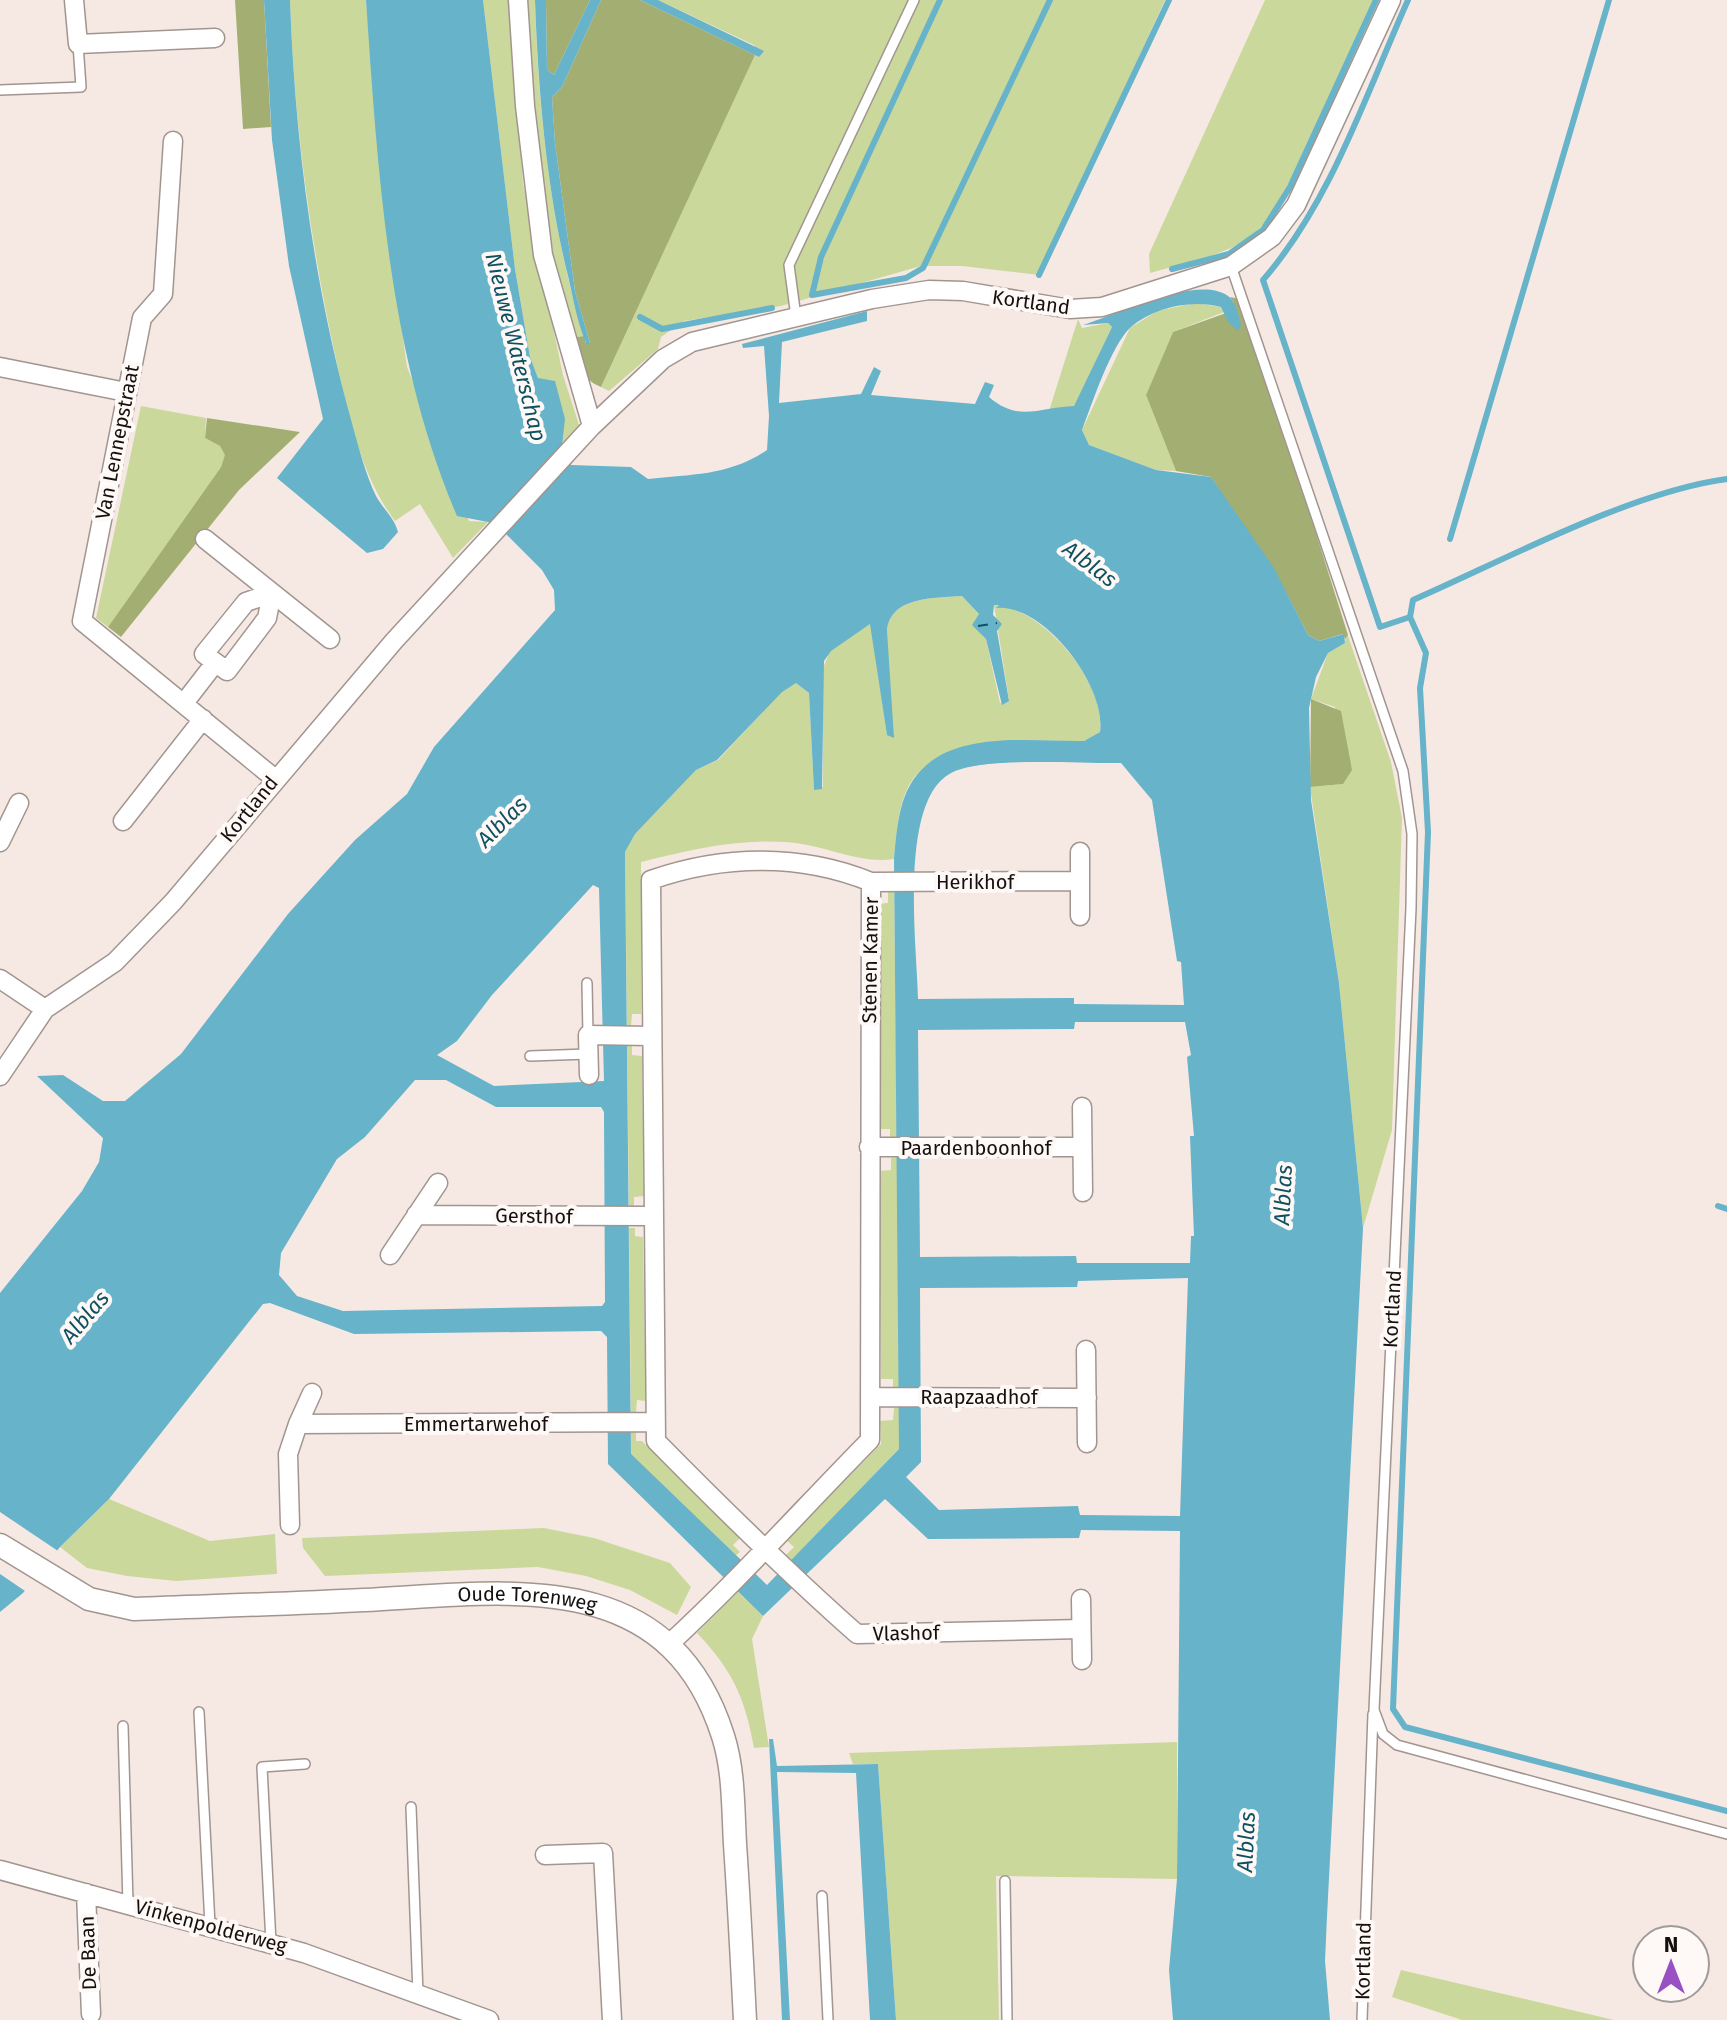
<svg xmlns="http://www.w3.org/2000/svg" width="1727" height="2020" font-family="'Fira Sans',sans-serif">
  <rect width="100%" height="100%" fill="#f6e9e3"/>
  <path fill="#cbd89b" d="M290 0H366L384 199 407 367 469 521 488 522 453 558 420 504 395 521C359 473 347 409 334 350 309 234 294 119 290 0Z
    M483 0H510L523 183 563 375 580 428 562 445V410L538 378 530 357 515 269Z
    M523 0H535C538 110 551 231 584 336L571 338C543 225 534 115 523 0Z
    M658 0H1165L1039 275 962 266H921L781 306 684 321 661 337 658 349 609 391 601 387 755 55 759 57 754 45Z
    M1265 0H1375C1348 62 1300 207 1244 241 1216 258 1181 264 1150 273L1149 254Z
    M1195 303 1221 307 1224 312 1173 332 1146 395 1176 471 1156 470 1089 445 1082 430 1130 328 1157 311Z
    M1078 319 1082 328 1108 323 1112 327 1074 407 1049 411Z
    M141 406 206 418 205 438 220 446 226 455 221 467 108 627 96 618Z
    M962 596 979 614 973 625 986 639 1000 703 1009 700 994 605C1043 607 1107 684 1100 732L1084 741C1031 742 938 732 908 787 898 807 896 837 894 859 862 864 833 849 802 844 749 836 693 849 641 862V1014H632L631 1026 627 1028 625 852 635 834 696 770 718 760 782 691 796 683 809 693 814 790 823 787V668L830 651 871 623 887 735V631C890 596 935 598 962 596Z
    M1346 630 1391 762 1402 818 1392 1130 1363 1228 1339 983 1310 787 1343 784 1335 707 1311 699 1328 653 1345 643Z
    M894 891 897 1138H890V1129H879L877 904 888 903V892Z
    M627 1046H632V1055L642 1056 644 1196 634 1197V1208H629Z
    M897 1157 899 1389H893V1379H881L879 1171 891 1170V1158Z
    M629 1228H635V1236L643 1237 646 1401 637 1400 636 1412H631Z
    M899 1407V1449L791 1561 786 1555 794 1547 786 1540 881 1444 880 1421 893 1420 894 1408Z
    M631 1432H636V1441H642L740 1538 733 1545 740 1552 735 1556 631 1455Z
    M109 1499 210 1541 275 1534 277 1574 176 1581 127 1576 87 1568 60 1547Z
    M544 1528 594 1538 670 1563 691 1587 677 1615 630 1590 586 1576 538 1567 325 1576 303 1548 302 1538Z
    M738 1592 763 1616 752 1639 769 1747 754 1748C745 1698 733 1671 697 1633Z
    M1177 1742V1879L996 1876 999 2020H896L878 1764H853L849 1753Z
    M1401 1970 1614 2020H1462L1392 1997Z"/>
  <path fill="#a3af72" d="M235 0H264L271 127 243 129Z
    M546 0H590L554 75 547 70Z
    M601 0H640L755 55 601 387C580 379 576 357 571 338L584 336 586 343H590L575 291 555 143 552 97 562 87Z
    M1230 297 1240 299 1251 327 1348 635 1345 639 1343 634 1319 641 1308 635 1289 598 1211 477 1176 471 1146 395 1173 332 1226 313 1234 303Z
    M207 418 300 432 239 490 121 637 108 627 221 467 225 455 220 446 205 438Z
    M1311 699 1341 711 1352 770 1343 784 1310 787Z"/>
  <path fill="#66b3ca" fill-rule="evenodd" d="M264 0H290C295 144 314 288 353 427 359 449 366 475 376 496 383 509 394 517 398 532L383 549 367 553 277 478 323 419 289 266 272 140Z
    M366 0H483L515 269 530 357 538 378 555 381 565 419 562 445 571 465 631 467 648 479C692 474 729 476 767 450L769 416 764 346 743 348 742 344 867 311V321L782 342 779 403 861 394 874 367 881 371 871 395 975 404 985 382 994 385 989 397C1019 423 1040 407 1074 406L1112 327 1108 323 1083 325C1117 315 1197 274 1228 296 1236 301 1238 315 1241 324L1238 331 1228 322 1221 307C1192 299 1154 307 1131 327 1111 345 1092 404 1082 430L1089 445 1156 470 1211 477 1274 568 1308 635 1319 641 1344 634 1345 643 1328 653 1316 677 1309 708 1311 800 1339 983 1363 1228 1327 1916 1325 1961 1330 2020H1173L1169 1970 1177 1879 1180 1531 1081 1530 1079 1538 928 1539 885 1499 763 1616 608 1464 607 1337 601 1331 354 1334 270 1303 263 1304 109 1499 60 1547 23 1593 0 1612V1293L82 1191 99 1162 103 1138 37 1076 63 1075 103 1101H125L181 1054 288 914 355 840 407 794 434 747 555 610 554 590 542 570 502 530 488 522 457 516C388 354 378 174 366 0ZM962 596 979 614 972 625 986 639 1002 705 1009 701 997 631 1002 624 993 615 994 605H999L996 608C1044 603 1107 687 1100 732L1084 741C1027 742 941 727 909 787 898 807 896 837 894 859L899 1449 767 1585 631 1454 625 852 635 834 696 770 717 760 782 692 796 683 809 693 814 790 822 789 824 661 831 651 870 624 887 735 894 738 887 631C890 596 935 598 962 596ZM1121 763 1152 800 1177 961 1181 962 1184 1005 1074 1004V998L918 999C917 945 898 801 951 773 982 756 1083 764 1121 763ZM593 885 599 888 604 1081 494 1086 437 1055 457 1041 492 995ZM1075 1022H1185L1191 1055 1187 1057 1194 1136H1190L1194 1236H1191L1190 1263H1077L1076 1256 920 1257 918 1030 1074 1029ZM415 1080H446L496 1107H601L604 1112 605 1302 602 1306 343 1311 297 1296 279 1275 281 1253 337 1159 365 1137ZM1188 1278 1180 1516 1080 1515 1078 1506 939 1510 906 1477 921 1462 920 1288 1077 1287 1078 1281Z
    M535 0H546L547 70 554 75 590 0H601L562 87 552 97 555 143 575 291 590 343 587 345C576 321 573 294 566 268 546 183 538 88 535 0Z
    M640 0H658L764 51 759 57Z
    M769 1739H773L777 1766 878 1764 896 2020H870L856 1773 777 1772 790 2020H782Z"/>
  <path fill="#f6e9e3" d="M0 1512 61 1553 28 1593 0 1574Z"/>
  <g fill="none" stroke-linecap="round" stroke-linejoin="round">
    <path stroke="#66b3ca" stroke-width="6" d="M940 0 821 257 812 295 906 278 923 268 1050 0
      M1408 0C1366 94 1331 202 1263 280L1380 627 1410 617
      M1172 269 1229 254 1263 230 1290 187 1376 0
      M1039 275 1169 0
      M640 317 662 329 772 308
      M1727 479C1630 492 1505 560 1413 600L1410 617 1426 653 1420 688 1428 832 1393 1709 1405 1727 1727 1811
      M1450 539 1609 0
      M1718 1206 1727 1209"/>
    <path stroke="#0e5161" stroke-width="2" stroke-dasharray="10 8" stroke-linecap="butt" d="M978 626 997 623"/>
    <defs>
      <path id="service" d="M0 90 81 87 78 44
        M1231 266 1403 771 1412 834 1411 908 1374 1710 1383 1734 1397 1745 1727 1834
        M796 317 789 265 914 0
        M587 983 588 1035
        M530 1056 588 1054
        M199 1712 210 1925
        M123 1726 128 1904
        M411 1807 418 1994
        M1005 1881 1007 2020
        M822 1896 828 2020
        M271 1943 262 1767 305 1764
        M1362 2020 1373 1714"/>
      <path id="minor" d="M74 0 78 44 215 38
        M518 0 525 106 543 255 592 426
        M173 141 163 294 142 318 82 621 274 778
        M0 367 126 392
        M205 539 330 639
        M272 593 267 618 227 671 204 654 246 602Z
        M184 703 215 663
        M123 821 203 719
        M0 842 19 803
        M871 882 1080 881
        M1080 916V852
        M0 979 45 1009
        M589 1075 588 1035 651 1036
        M0 1076 45 1009 115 962 173 902 394 641 592 426 663 359 692 342 872 299 929 290 963 291 1070 309 1102 307 1231 266 1272 237 1296 205 1391 0
        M1082 1107 1083 1192
        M869 1147H1082
        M416 1215 652 1216
        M390 1255 438 1183
        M1086 1350 1087 1443
        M871 1397 1087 1398
        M298 1424 312 1393
        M290 1525 288 1454 298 1424 653 1422
        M1081 1599 1082 1660
        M667 1646C738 1581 803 1508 870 1440L871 882C800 853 722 855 651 880L656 1441C721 1507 787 1572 857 1634L1081 1629
        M545 1855 603 1853 612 2020
        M0 1870 304 1953 489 2020
        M86 1893 91 2014"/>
      <g id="tertiary">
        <path id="s1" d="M0 1545 89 1599 134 1609C211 1606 287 1604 364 1600 506 1593 668 1563 723 1736 734 1770 733 1809 735 1844 739 1903 742 1961 745 2020"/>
      </g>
    </defs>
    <use href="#service" stroke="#a29590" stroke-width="12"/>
    <use href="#minor" stroke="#a29590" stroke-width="21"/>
    <use href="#tertiary" stroke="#a29590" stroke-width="25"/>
    <use href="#service" stroke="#fff" stroke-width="9"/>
    <use href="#minor" stroke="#fff" stroke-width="18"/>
    <use href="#tertiary" stroke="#fff" stroke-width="22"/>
  </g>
  <g text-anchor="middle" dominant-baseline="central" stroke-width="8" stroke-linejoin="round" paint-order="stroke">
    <g font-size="20" fill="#14100e" stroke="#fef8f6">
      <text transform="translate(1031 302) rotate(8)">Kortland</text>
      <text transform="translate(117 442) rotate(-79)">Van Lennepstraat</text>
      <text transform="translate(249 809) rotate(-51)">Kortland</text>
      <text x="975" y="882">Herikhof</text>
      <text transform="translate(870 960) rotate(-89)">Stenen Kamer</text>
      <text x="976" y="1148">Paardenboonhof</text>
      <text transform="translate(534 1216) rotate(1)">Gersthof</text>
      <text transform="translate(1392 1309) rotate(-87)">Kortland</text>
      <text x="979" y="1397">Raapzaadhof</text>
      <text x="476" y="1424">Emmertarwehof</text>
      <text stroke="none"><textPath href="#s1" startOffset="544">Oude Torenweg</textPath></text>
      <text transform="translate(906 1633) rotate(-1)">Vlashof</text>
      <text transform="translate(211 1926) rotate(15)">Vinkenpolderweg</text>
      <text transform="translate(88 1953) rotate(-92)">De Baan</text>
      <text transform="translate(1363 1961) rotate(-89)">Kortland</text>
    </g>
    <g font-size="22" font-style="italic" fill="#0e5161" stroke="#fef8f6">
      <text transform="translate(516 347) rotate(76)">Nieuwe Waterschap</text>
      <text transform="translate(1090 564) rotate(37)">Alblas</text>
      <text transform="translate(502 822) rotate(-45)">Alblas</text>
      <text transform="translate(1283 1195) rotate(-87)">Alblas</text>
      <text transform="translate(85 1317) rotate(-50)">Alblas</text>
      <text transform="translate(1246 1842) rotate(-87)">Alblas</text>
    </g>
  </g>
  <g transform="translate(1671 1964)"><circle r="38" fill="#fef8f6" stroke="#a09b99" stroke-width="2"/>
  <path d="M0-6L14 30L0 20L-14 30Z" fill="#9850c3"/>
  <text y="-12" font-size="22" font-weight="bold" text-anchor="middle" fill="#14100e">N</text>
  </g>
</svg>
